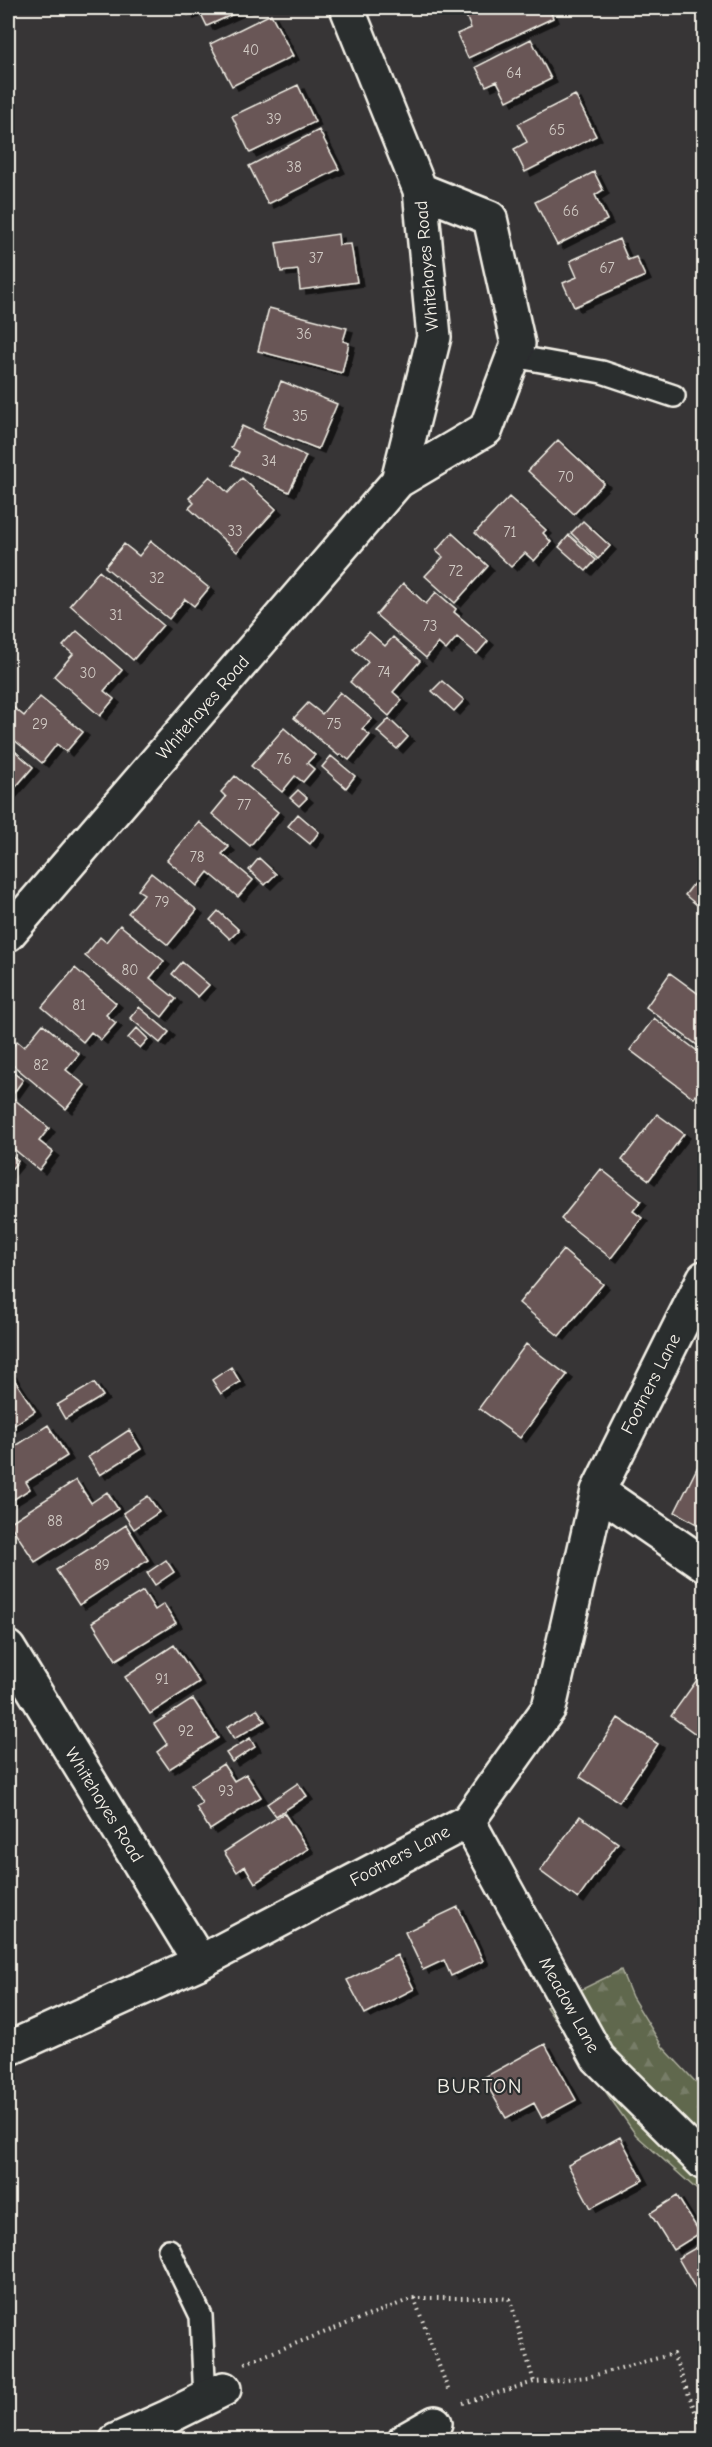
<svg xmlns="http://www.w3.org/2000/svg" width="712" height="2447" font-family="'Comic Neue',sans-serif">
  <defs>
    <pattern id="forest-firs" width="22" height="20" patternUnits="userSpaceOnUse" patternTransform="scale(1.5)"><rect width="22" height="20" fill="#60674d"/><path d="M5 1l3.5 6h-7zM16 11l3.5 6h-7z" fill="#777d67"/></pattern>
    <filter id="shadow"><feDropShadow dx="6" dy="4" stdDeviation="0" flood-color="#0009"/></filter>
  </defs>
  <rect width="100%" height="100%" fill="#373536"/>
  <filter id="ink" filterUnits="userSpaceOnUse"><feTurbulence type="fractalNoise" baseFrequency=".0167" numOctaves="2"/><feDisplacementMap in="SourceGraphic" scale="12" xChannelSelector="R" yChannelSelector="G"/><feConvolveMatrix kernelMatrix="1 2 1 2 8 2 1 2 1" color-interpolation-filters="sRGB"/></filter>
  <g filter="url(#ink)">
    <path fill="url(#forest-firs)" stroke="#aaac9a" stroke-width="1.5" d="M621 1970 632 1997 662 2046 704 2091V2196L636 2135 546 2007Z"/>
    <path fill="#695756" stroke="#f4f1e8" stroke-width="1.5" filter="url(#shadow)" d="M185 8H247L207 26 199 10 188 15Z
      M471 8H549L553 18 468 58 457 34 471 28 464 11Z
      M271 14 293 56 232 86 210 44Z
      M531 39 551 79 507 101 497 81 486 86 476 67Z
      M298 85 315 122 250 153 232 116Z
      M575 95 596 136 525 172 514 149 527 142 518 124Z
      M319 130 339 169 268 204 249 166Z
      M594 172 603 190 595 195 607 220 557 245 535 202Z
      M338 234 339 245 351 244 357 282 300 290 298 270 281 272 276 243Z
      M619 239 628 260 636 257 645 276 574 307 563 283 577 277 570 261Z
      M269 308 347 328 343 341 349 343 342 373 258 351Z
      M281 381 337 404 318 449 263 427Z
      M242 426 306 456 289 492 232 465 239 452 231 448Z
      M558 440 604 483 574 514 528 471Z
      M210 476 228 493 242 478 276 509 237 552 189 508 194 503 189 498Z
      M509 497 546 530 543 533 551 542 534 561 525 553 511 567 475 533Z
      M583 521 610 546 598 559 571 533Z
      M452 533 488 566 455 603 425 576 443 557 436 551Z
      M569 535 596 560 586 571 559 547Z
      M151 541 209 588 194 606 185 599 169 619 105 567 124 544 139 556Z
      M99 571 163 625 133 660 70 605Z
      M403 583 426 604 436 592 456 609 454 612 488 641 477 654 457 637 446 650 438 643 426 658 376 615Z
      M77 631 122 670 104 691 114 699 100 716 54 676 73 654 63 646Z
      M369 632 385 646 393 637 420 661 393 692 402 700 389 716 350 682 368 662 353 649Z
      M442 681 464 700 454 711 432 691Z
      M340 692 372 719 362 729 370 735 349 760 341 754 339 756 294 718 308 703 322 714Z
      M40 697 83 732 66 752 57 744 42 763 8 735V711L12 706 24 716Z
      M389 719 408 737 397 749 377 731Z
      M284 728 315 755 307 763 314 769 303 782 295 776 282 792 251 766Z
      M8 745 33 767 8 796Z
      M331 756 355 776 346 788 322 767Z
      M235 776 278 812 250 846 212 814 226 797 221 792Z
      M298 790 307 798 299 806 290 798Z
      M298 814 319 832 310 844 288 826Z
      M199 822 229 847 222 854 253 880 238 897 208 872 197 886 167 860Z
      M259 858 276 874 265 885 249 870Z
      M704 870V911L685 895Z
      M151 873 197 910 168 945 128 913 144 894 138 890Z
      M218 911 239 930 230 939 210 920Z
      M120 925 164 961 150 978 176 999 162 1017 85 956 100 937 106 942Z
      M182 962 209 985 198 997 172 974Z
      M75 968 116 1003 106 1015 116 1023 101 1040 91 1032 83 1042 42 1007Z
      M670 973 704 998V1050L646 1007Z
      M139 1007 169 1032 160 1043 130 1018Z
      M654 1018 704 1056V1084L694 1098 630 1050Z
      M43 1024 79 1054 66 1070 85 1085 66 1109 8 1061V1053L17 1041 24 1047Z
      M137 1028 148 1039 140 1048 128 1038Z
      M8 1069 23 1080 13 1094 8 1090Z
      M8 1094 49 1128 39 1141 53 1152 39 1170 8 1144Z
      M657 1114 684 1134 649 1180 622 1160Z
      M8 1152 18 1161 8 1173Z
      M601 1169 641 1201 633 1211 642 1218 611 1258 561 1219Z
      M563 1250 603 1284 559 1336 519 1303Z
      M526 1344 567 1375 520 1438 479 1408Z
      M231 1367 240 1382 221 1394 212 1380Z
      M10 1373 35 1411 8 1429V1374Z
      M94 1383 103 1396 65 1419 57 1405Z
      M48 1425 67 1456 26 1482 30 1489 8 1503V1451Z
      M129 1430 141 1449 100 1475 88 1457Z
      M704 1454V1528L675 1512Z
      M76 1480 91 1503 107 1492 118 1509 35 1562 9 1523Z
      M148 1496 159 1512 134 1529 123 1513Z
      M126 1525 148 1560 79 1605 56 1570Z
      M166 1560 174 1572 155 1585 147 1573Z
      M143 1591 155 1610 164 1604 176 1623 116 1660 92 1622Z
      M174 1645 199 1682 150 1714 125 1677Z
      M704 1670V1740L671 1716Z
      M193 1699 218 1738 169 1769 157 1752 167 1744 154 1724Z
      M257 1709 265 1721 234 1739 227 1727Z
      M618 1718 658 1744 619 1802 580 1777Z
      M250 1738 255 1747 232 1762 226 1753Z
      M223 1764 234 1781 246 1774 261 1797 210 1830 196 1807 202 1803 191 1785Z
      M298 1783 307 1796 276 1816 267 1804Z
      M284 1813 308 1849 255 1883 245 1866 237 1872 224 1852Z
      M580 1816 618 1843 578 1899 540 1871Z
      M458 1907 483 1961 451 1976 444 1960 423 1970 405 1932Z
      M397 1955 414 1989 365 2014 347 1980Z
      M545 2044 576 2100 542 2118 534 2103 506 2118 483 2078Z
      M620 2137 643 2180 591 2208 568 2165Z
      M677 2196 700 2233 673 2250 650 2213Z
      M704 2243V2299L702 2300 678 2258Z"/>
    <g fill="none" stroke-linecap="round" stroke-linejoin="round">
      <defs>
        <path id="lane" d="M513 356 602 372 674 396
          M169 2250 201 2316 205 2399"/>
        <path id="street" d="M398 481 486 429 518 344 490 218 420 190
          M8 934 398 481 434 337 420 190 347 8
          M598 1491 704 1564
          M8 1648 200 1962
          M468 1821 598 2058 704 2163
          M8 2049 200 1962 468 1821 549 1708 598 1491 704 1278
          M117 2440 168 2417 224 2389
          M405 2440 435 2423"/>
      </defs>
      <use href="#lane" stroke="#f4f1e8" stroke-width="26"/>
      <use href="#street" stroke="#f4f1e8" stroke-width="38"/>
      <path stroke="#f4f1e8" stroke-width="4" stroke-dasharray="1.5 4.5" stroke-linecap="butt" d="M414 2298 449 2392
        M245 2363 414 2298H499L509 2299 512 2306 534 2382
        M463 2403 534 2382 588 2377 673 2354 704 2434"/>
      <use href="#lane" stroke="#2a2d2e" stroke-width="21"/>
      <use href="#street" stroke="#2a2d2e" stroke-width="33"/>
    </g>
  </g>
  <g text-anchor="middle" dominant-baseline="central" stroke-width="4.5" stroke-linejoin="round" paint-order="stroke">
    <g font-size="15" fill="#d1cac4">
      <text x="251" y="50">40</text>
      <text x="514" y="73">64</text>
      <text x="274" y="119">39</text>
      <text x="557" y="130">65</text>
      <text x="294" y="167">38</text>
      <text x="571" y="211">66</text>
      <text x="316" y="258">37</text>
      <text x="607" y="268">67</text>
      <text x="304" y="334">36</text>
      <text x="300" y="416">35</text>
      <text x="269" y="461">34</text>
      <text x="566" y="477">70</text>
      <text x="235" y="531">33</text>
      <text x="510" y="532">71</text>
      <text x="456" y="571">72</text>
      <text x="157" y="578">32</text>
      <text x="116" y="615">31</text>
      <text x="430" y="626">73</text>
      <text x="384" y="672">74</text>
      <text x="88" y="673">30</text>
      <text x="40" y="724">29</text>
      <text x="334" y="724">75</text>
      <text x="284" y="759">76</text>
      <text x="244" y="805">77</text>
      <text x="197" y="857">78</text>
      <text x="162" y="902">79</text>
      <text x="130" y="970">80</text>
      <text x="79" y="1005">81</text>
      <text x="41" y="1065">82</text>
      <text x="55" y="1521">88</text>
      <text x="102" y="1565">89</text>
      <text x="162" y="1679">91</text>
      <text x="186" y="1731">92</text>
      <text x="226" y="1791">93</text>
    </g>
    <g font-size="18" fill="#f4f1e8" stroke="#2a2d2e">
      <text transform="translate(427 266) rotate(-95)">Whitehayes Road</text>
      <text transform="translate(203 708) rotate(-49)">Whitehayes Road</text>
      <text transform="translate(651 1384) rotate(-63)">Footners Lane</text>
      <text transform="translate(104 1805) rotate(58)">Whitehayes Road</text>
      <text transform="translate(400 1856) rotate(-28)">Footners Lane</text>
      <text transform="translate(569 2005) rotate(61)">Meadow Lane</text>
    </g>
    <g font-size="21" letter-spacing="1.5" fill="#f4f1e8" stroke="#2a2d2e">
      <text x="480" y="2086">BURTON</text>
    </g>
  </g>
  <rect width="712" height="2447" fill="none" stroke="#2a2d2e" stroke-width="30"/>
  <rect x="15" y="15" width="682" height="2417" fill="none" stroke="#f4f1e8" stroke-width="2" filter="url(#ink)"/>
</svg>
